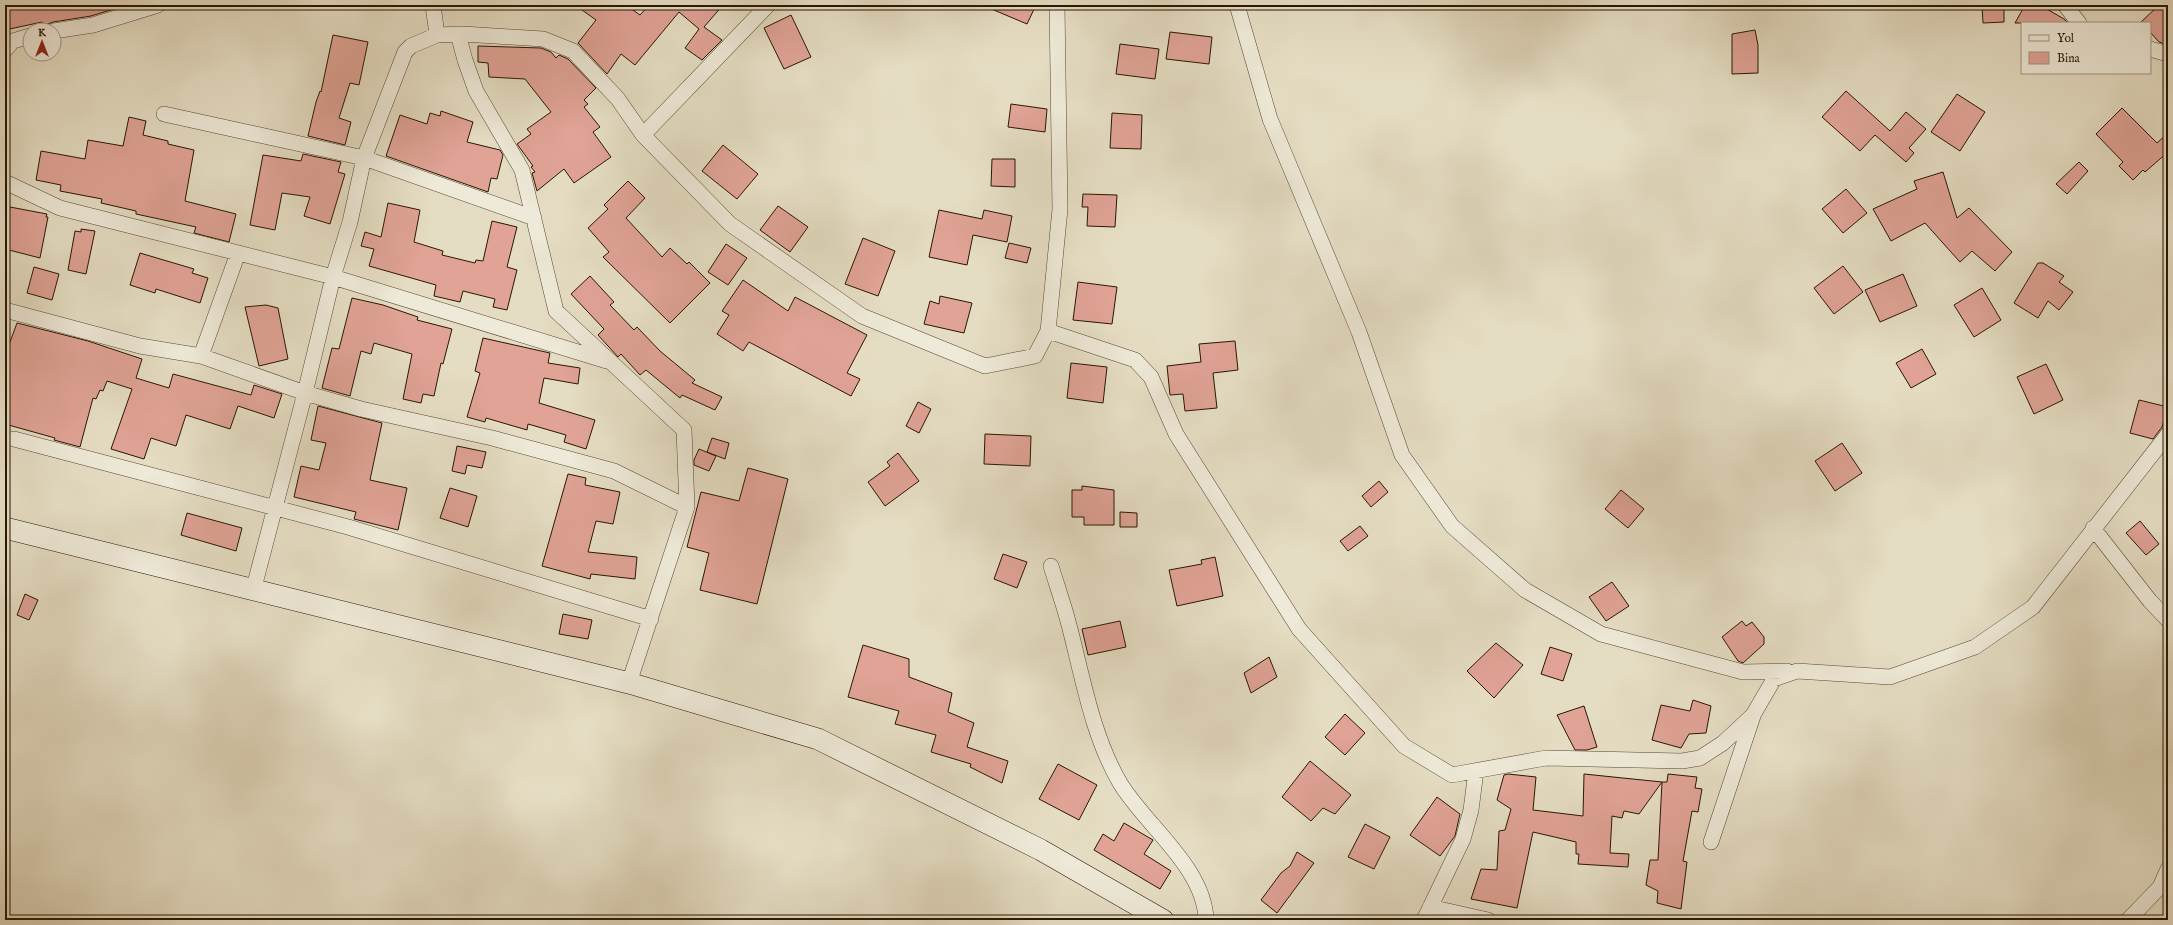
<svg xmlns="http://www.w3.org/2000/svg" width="2173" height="925" font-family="'IM FELL English',serif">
  <rect width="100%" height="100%" fill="#e5ddc3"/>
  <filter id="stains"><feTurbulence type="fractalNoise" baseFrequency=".005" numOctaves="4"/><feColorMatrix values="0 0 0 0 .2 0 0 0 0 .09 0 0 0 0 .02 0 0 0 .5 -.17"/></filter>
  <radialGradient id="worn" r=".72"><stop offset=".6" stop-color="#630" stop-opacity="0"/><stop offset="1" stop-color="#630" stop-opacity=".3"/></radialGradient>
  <path fill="#e0a396" stroke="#291602" d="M5 5H116L117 8 91 16 53 22 43 26 42 22 5 30Z
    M575 5H626L640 15 649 5H723L704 27 722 40 702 60 685 48 699 29 679 12 635 65 621 54 607 74 578 43 596 20Z
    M982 5H1036L1027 24Z
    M1982 5H2004V22L1983 23Z
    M2025 5H2040L2064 19 2068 23H2015Z
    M2159 5H2168V45L2159 42 2150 32V23H2140Z
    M791 15 811 57 784 69 764 28Z
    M1755 30 1758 45V73L1732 74V34Z
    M1170 32 1212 37 1209 64 1166 59Z
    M333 35 368 42 359 85 350 83 339 118 351 122 345 145 308 136 316 102 320 91 321 92Z
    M1120 44 1159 49 1155 79 1116 74Z
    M478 46 541 48 551 52 556 58 559 55 568 59 596 88 584 100 588 104 584 107 600 127 593 132 611 157 574 183 564 169 537 191 532 173 535 172 531 167 533 166 517 144 531 134 527 129 551 112 525 79 489 77 488 63 478 62Z
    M1846 91 1890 131 1906 112 1926 129 1909 148 1914 153 1906 162 1875 135 1860 151 1822 117Z
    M1957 94 1985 112 1960 151 1931 132Z
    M1011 104 1047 109 1045 132 1008 127Z
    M2122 108 2157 143 2168 133V152L2145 172 2143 170 2133 180 2119 166 2123 162 2096 134Z
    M441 111 473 122 467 142 500 150 503 155 497 179 491 178 488 192 386 156 400 115 427 124 430 113 440 116Z
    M1112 113 1142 115 1141 149 1110 148Z
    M129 117 146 121 143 135 168 141V144L194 150 185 201 236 214 229 242 194 233 196 227 136 214V211L101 203 102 199 60 191 61 185 36 180 41 151 85 159 88 140 123 146Z
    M723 145 758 174 737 199 702 171Z
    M303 154 341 162 338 172 345 174 330 224 304 216 310 197 282 193 275 230 250 225 263 155 301 161Z
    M992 159H1015V187L991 186Z
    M2079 162 2088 171 2067 194 2056 184Z
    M1943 172 1957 218 1969 208 2012 252 1995 271 1972 251 1960 262 1925 223 1891 241 1873 209 1917 189 1914 181Z
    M628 181 645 198 626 218 662 257 670 248 687 264 689 262 710 283 670 323 603 257 609 252 588 228 608 209 604 205Z
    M1846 189 1867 213 1843 233 1822 209Z
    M1083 194 1117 195 1115 227 1087 226 1088 207H1082Z
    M388 203 420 210 414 242 443 251 442 255 475 263 476 260 483 261 492 221 517 227 507 267 517 270 507 310 493 307 495 299 463 291 460 302 434 296 436 285 369 266 374 249 361 246 365 232 381 237Z
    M778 206 808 227 790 252 760 230Z
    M10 207 47 214 46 217H48L40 258 5 249V234Z
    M939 210 982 219 984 210 1012 216 1007 242 973 235 967 265 929 257Z
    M81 229 95 231 86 274 68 270 75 231 81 232Z
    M863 238 895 251 878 296 845 284Z
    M1009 243 1031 248 1027 263 1005 258Z
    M726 244 747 258 728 285 708 272Z
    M140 253 194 269 192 273 208 278 200 303 156 289 155 293 130 285Z
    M2038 263H2043L2064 276 2059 282 2073 292 2059 310 2048 301 2038 318 2014 303Z
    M1843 266 1863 292 1834 314 1814 288Z
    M34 267 59 274 52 300 27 293Z
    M1903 274 1917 306 1880 322 1865 290Z
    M590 276 614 302 610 305 634 330 637 327 660 351 695 380 692 383 722 397 715 410 682 395 680 398 646 370 640 375 621 354 618 357 598 335 604 329 571 294Z
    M743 280 788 311 795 297 867 335 847 373 860 379 851 396 749 342 743 351 717 334 729 315 722 311Z
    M1078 282 1117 287 1112 324 1073 320Z
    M1982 288 2001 320 1974 337 1954 305Z
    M940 296 972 303 964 333 924 324 930 301 939 304Z
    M352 298 383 305 418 317 417 320 452 329 443 364 441 363 434 396 423 394 421 403 403 399 412 354 374 343 371 354 361 351 350 396 322 388 332 348 339 349Z
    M266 305 278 308 288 359 259 366 245 307Z
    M17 323 88 341 142 359 136 378 169 388 173 374 251 395 254 385 282 394 274 418 238 406 230 429 186 415 176 446 151 438 144 459 111 449 132 389 107 381 103 391 100 390 96 399 93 398 80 447 54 440 55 438 5 424V345L8 346 10 342Z
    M483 338 550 353 548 363 580 368 578 384 544 378 539 403 595 420 586 449 564 442 566 435 528 424 527 430 486 418 485 422 467 417 480 373 475 371Z
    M1235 341 1238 370 1213 373 1217 408 1185 411 1183 394 1170 395 1167 366 1201 362 1199 344Z
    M1922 349 1936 374 1911 388 1896 363Z
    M1071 363 1107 367 1103 403 1067 398Z
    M2046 364 2063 400 2034 414 2017 377Z
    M2139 400 2168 407 2162 427 2153 439 2130 433Z
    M918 402 931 409 919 433 906 426Z
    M318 406 382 423 370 480 407 488 398 530 354 519 356 512 294 497 301 466 319 470 326 443 311 440Z
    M985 434 1031 436 1030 466 984 464Z
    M712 438 729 443 725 459 707 452Z
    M1842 443 1862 473 1835 491 1815 461Z
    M457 446 486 452 482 468 467 465 465 474 452 471Z
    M699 449 716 456 709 471 694 465V460Z
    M898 453 919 481 885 506 868 482 890 466 887 462Z
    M748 468 788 479 757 604 700 590 709 553 687 547 701 492 739 501Z
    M568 474 586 478 585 485 620 492 613 524 596 521 588 552 637 557 635 579 591 574 590 579 542 566Z
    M1379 481 1388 492 1371 507 1362 496Z
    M1082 486 1114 490V525H1084V517H1072V490H1082Z
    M450 488 477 496 468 527 440 518Z
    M1621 490 1644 509 1628 528 1605 509Z
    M1120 512 1137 513V527H1120Z
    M187 513 242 528 236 551 181 535Z
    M2140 521 2159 544 2146 555 2126 533Z
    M1360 526 1368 536 1348 551 1340 541Z
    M1003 554 1027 562 1017 588 994 579Z
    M1215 557 1223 596 1177 606 1169 570 1202 564 1201 560Z
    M1612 582 1629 606 1606 621 1589 597Z
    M25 594 38 600 29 620 17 615Z
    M563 614 592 620 588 639 559 634Z
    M1120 621 1126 647 1088 655 1082 629Z
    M1742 621 1746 626 1752 622 1764 637V644L1743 663 1738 661 1722 637Z
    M1496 643 1523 665 1494 698 1467 671Z
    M863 645 909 659V677L952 693 948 712 974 723 967 747 1008 761 1002 783 970 767 971 764 931 752 936 735 895 724 899 711 848 697Z
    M1550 647 1572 654 1563 681 1541 674Z
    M1269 657 1277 677 1251 693 1244 673Z
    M1693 700 1711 706 1706 733 1689 734 1681 748 1652 740 1661 705 1690 711Z
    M1584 706 1597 747 1587 750H1575L1557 715Z
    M1345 714 1365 733 1345 755 1325 737Z
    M1310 761 1351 795 1335 814 1323 808 1311 821 1282 797Z
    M1058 764 1097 785 1079 820 1039 799Z
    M1508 774 1536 777 1533 810 1583 816 1584 774 1662 782 1639 814 1624 811 1622 818 1612 816 1610 853 1629 854 1628 867 1578 864 1579 854H1576V842L1533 832 1517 908 1471 899 1481 869 1497 870 1499 831 1505 830 1511 809 1497 800 1504 775Z
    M1668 774 1697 777 1695 788 1702 789 1698 812 1692 811 1683 861 1687 862 1681 909 1657 903 1658 891 1646 885 1650 860H1658L1662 782H1667Z
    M1437 797 1460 814 1455 836 1440 856 1410 835Z
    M1124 823 1153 840 1144 854 1171 871 1160 889 1094 850 1103 834 1114 841Z
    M1365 824 1390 837 1374 869 1348 857Z
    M1297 852 1314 863 1277 913 1261 900 1281 873 1290 866Z"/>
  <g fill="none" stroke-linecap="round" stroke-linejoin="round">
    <defs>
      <path id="street" d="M433 5 437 35
        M1237 5 1270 119 1359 332 1402 455 1452 526 1525 590 1601 634 1743 672 1787 671
        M2065 5 2079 23
        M54 31 93 25 158 5
        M458 34 465 60 476 91 522 170 556 311 684 430 687 507 629 683
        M2150 49 2168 54
        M5 50 13 41 30 36
        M164 114 364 158 534 218
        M643 135 768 5
        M5 182 60 208 333 277 607 361
        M5 310 140 346 201 356 305 393 361 409 492 438 614 471 687 507
        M1048 331 1060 209 1057 5
        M201 356 238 253
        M14 439 348 527 651 619
        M2093 528 2150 601 2168 620
        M1051 566C1057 586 1064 605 1069 625 1083 678 1092 735 1120 783 1146 826 1205 868 1206 920
        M253 591 305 393 333 277 350 222 364 158 405 52 411 46 437 35 463 34 543 39 573 51 618 99 643 135 730 224 862 316 985 366 1035 356 1048 331 1135 360 1151 377 1176 434 1299 629 1404 746 1452 775 1546 758 1682 761 1700 758 1723 743 1753 715 1774 679 1797 671 1890 677 1975 647 2033 607 2168 434
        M1711 842 1753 716
        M1430 907 1488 920
        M1424 920 1463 839 1471 810 1476 771
        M2128 920 2160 887 2168 869"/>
      <path id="secondary" d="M5 528 629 683 818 739 1041 850 1163 920"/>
    </defs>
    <use href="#street" stroke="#584832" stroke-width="16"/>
    <use href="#secondary" stroke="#291602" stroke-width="22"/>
    <use href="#street" stroke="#eee9d8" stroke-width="15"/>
    <use href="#secondary" stroke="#eee9d8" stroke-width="21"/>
  </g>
  <rect width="2173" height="925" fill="none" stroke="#e5ddc3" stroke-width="20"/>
  <rect x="6" y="6" width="2161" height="913" fill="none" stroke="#291602" stroke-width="2"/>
  <rect x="10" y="10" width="2153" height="905" fill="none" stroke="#291602"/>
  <rect x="2021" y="22" width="130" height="52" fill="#eee9d8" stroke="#9f9582"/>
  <rect x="2029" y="35" width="20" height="6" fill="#eee9d8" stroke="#9f9582"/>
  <text x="2057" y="42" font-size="12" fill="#291602">Yol</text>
  <rect x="2029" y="52" width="20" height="12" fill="#e0a396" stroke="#9f9582"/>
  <text x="2057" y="62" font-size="12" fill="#291602">Bina</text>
  <g transform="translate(42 42)"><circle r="19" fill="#eee9d8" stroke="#9f9582"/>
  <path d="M0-3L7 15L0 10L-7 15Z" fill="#8f2418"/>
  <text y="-6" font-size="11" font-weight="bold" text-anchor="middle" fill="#291602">K</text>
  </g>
  <rect width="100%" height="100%" filter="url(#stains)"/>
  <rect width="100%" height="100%" fill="url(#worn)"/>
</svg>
